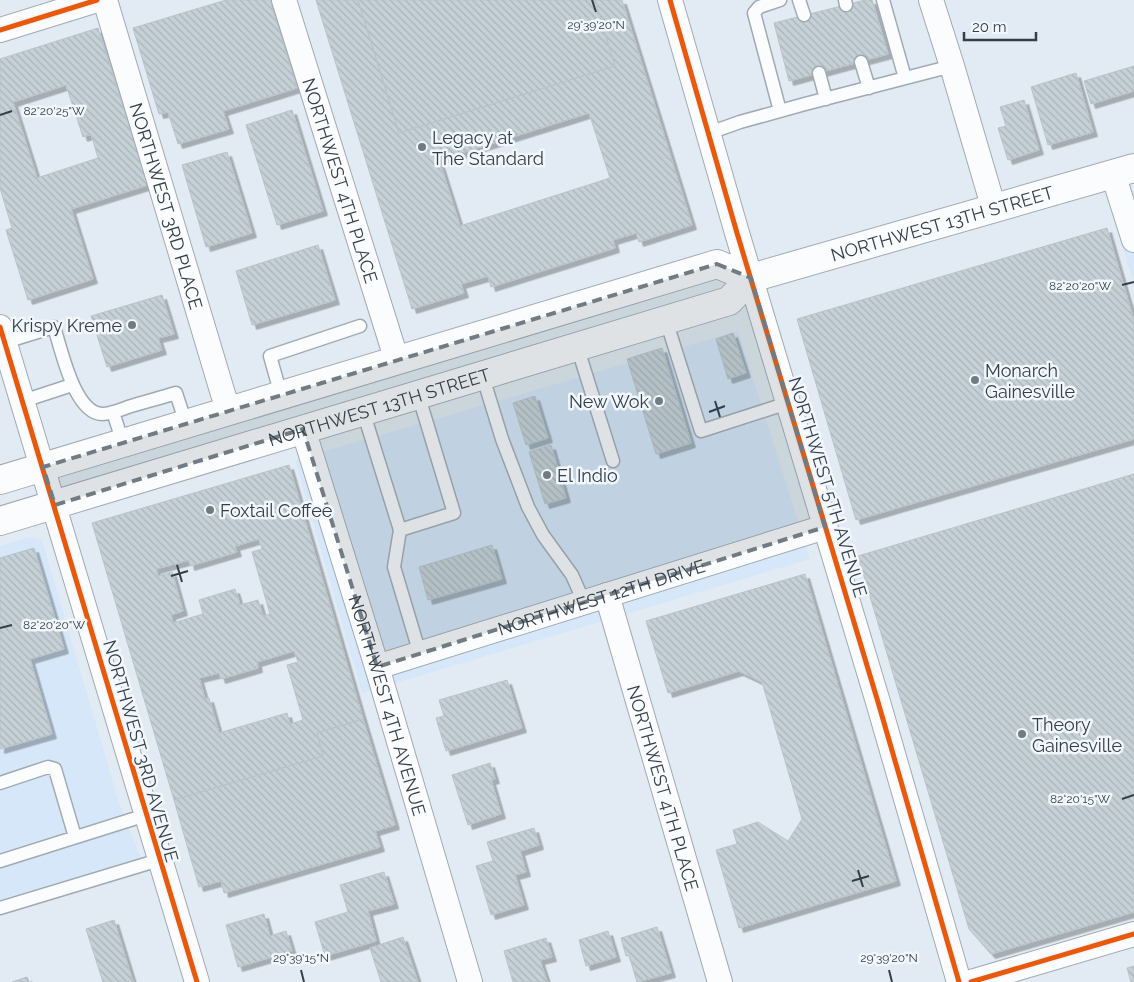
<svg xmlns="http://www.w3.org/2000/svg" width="1134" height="982" font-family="Raleway,sans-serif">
  <defs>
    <pattern id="building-back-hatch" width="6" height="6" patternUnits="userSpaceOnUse" patternTransform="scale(1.25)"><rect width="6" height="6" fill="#c5d1d6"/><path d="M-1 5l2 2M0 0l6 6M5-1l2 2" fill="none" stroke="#aab4b9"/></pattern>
    <filter id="shadow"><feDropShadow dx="4.5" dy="4.5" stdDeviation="0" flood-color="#0004"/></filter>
  </defs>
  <rect width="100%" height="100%" fill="#e2ebf3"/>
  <path fill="#d5e7f9" d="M1134 214V284L1114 219Z
    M738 331 810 559 362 693 295 460Z
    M29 537 42 540 119 803 141 858 0 900V546Z"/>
  <path fill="url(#building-back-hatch)" stroke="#b8c3c9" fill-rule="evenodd" filter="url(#shadow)" d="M226 0H270L297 88 223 111 229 129 178 144 168 112 159 114 133 28Z
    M316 0H358L399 133 615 66 595 0H622L692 225 639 242 636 233 613 240 615 248 491 287 488 276 461 284 464 293 412 309ZM589 113 610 178 460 226 439 160Z
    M358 0H595L615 66 399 133Z
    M865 0H872L888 54 789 81 774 23Z
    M98 28 148 185 71 209 93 279 28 300 6 230 12 228 0 188V59ZM66 85 83 137 91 134 98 158 37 178 13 102Z
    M1134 66V91L1091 104 1084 81Z
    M1076 73 1093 132 1048 145 1031 87Z
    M1024 100 1039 150 1008 160 998 128 1006 126 1000 107Z
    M292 110 323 211 277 225 246 125Z
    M227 152 252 233 206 247 182 165Z
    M1107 228 1134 321V439L856 520 797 319Z
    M318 245 335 300 252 325 236 271Z
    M162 295 174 334 158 338 162 350 107 367 91 316Z
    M733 333 746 373 728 379 716 339Z
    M662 348 691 443 656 454 627 359Z
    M535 396 548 438 526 445 513 403Z
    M551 445 566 498 545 504 529 452Z
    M289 465 363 719 317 733 323 756 174 800 92 523ZM259 539 262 549 252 552 270 614 263 616 258 600 240 605 235 589 199 600 203 614 173 623 171 615 183 611 172 572 158 576 156 569 189 560 190 566 237 552 235 546ZM294 651 298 662 287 665 303 720 290 724 287 713 219 733 209 698 205 699 199 678 219 673 221 679 258 668 257 662Z
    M1134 474V912L991 954 969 929 858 556Z
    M492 545 502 579 428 600 419 567Z
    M34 548 64 649 30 659 52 734 0 749V558Z
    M805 574 896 881 739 928 716 850 737 844 733 830 758 822 788 841 802 819 762 682 739 671 668 693 646 621Z
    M507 680 522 728 446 751 436 718 444 716 439 700Z
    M363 719 395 825 375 831 380 847 224 893 221 881 199 887 174 800 323 756 317 733Z
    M490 763 495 779 491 780 501 814 468 825 452 775Z
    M534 828 539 845 520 851 526 872 515 875 524 905 491 915 476 866 493 861 487 842Z
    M384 872 394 904 368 911 376 941 325 956 315 922 348 912 340 885Z
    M264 914 270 936 286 931 292 951 238 967 226 925Z
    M114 920 133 982H103L86 929Z
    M657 927 671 973 637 982 629 955 626 956 621 938Z
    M608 931 616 957 586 966 579 940Z
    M403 937 418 982H381L370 948Z
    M546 938 552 957 540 960 547 982H513L504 951Z
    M1134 966V982H1131L1127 968Z
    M27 977 29 982H12Z"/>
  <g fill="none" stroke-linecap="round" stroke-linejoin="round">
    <defs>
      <path id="service" d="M780 0 759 7 754 13 780 111
        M799 0 804 15
        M845 0 846 5
        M883 0 905 78
        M861 62 869 88
        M819 73 826 99
        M709 133 740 122 805 104 952 66
        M666 320 701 431 788 403
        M5 342 54 327C61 348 74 413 102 414 111 414 120 410 128 407 144 402 160 398 176 393L186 424
        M577 346 613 461
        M482 374 502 439 528 507 543 535 572 575 584 602
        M281 395 270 356 360 326
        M23 401 72 385
        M363 411 400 530 454 513 418 394
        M113 412 123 443
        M400 530 394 567 420 654
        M0 783 48 767 55 769 75 837
        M0 861 146 815
        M0 908 159 860"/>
      <g id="minor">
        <path id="s1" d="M105 0 223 394 229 411"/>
        <path id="s2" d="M284 0 397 361"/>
        <path d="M670 0 737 233 878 702 959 982"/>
        <path d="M931 0 952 66 994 209"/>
        <path d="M0 30 97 0"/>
        <path d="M1113 174 1134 240"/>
        <path d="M0 327 197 982"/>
        <path id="s3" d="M303 429 377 667 470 982"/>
        <path id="s4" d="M607 595 720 982"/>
        <path id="s5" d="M377 667 825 527"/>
        <path d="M971 982 1134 934"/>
      </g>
      <g id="primary">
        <path d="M0 480 717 264 751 278"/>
        <path id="s6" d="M0 521 729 301 751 278 1134 168"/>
      </g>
    </defs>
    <use href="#service" stroke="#a1aab2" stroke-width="15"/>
    <use href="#minor" stroke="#a1aab2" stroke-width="26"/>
    <use href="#primary" stroke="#a1aab2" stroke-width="30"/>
    <use href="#service" stroke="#fbfcfd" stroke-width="12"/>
    <use href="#minor" stroke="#fbfcfd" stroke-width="24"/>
    <use href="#primary" stroke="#fbfcfd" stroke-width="28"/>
    <defs>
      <path id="cycleway" d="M670 0 737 233 878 702 959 982
        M0 30 97 0
        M0 327 197 982
        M971 982 1134 934"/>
    </defs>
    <use href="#cycleway" stroke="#f1f7fc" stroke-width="8"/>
    <use href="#cycleway" stroke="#e8590c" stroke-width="5"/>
  </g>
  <path fill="#707b84" fill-opacity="0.2" stroke="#707b84" stroke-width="4" stroke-dasharray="10 6" stroke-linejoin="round" d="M717 264 751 278 825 527 377 667 303 429 55 505 43 467Z"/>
  <path fill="none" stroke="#333e48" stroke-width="2" d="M592 0 596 12M0 115 12 111M1122 285 1134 282M715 401 720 417M709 412 725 406M177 565 182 582M171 576 188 571M0 628 12 625M1122 799 1134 795M858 870 863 887M852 881 869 876M301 970 304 982M889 970 892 982"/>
  <g fill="#707b84" stroke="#f1f7fc" stroke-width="2">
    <circle cx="422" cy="147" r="5"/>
    <circle cx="132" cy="325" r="5"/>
    <circle cx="975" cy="380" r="5"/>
    <circle cx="659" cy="401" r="5"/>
    <circle cx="547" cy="475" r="5"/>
    <circle cx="210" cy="510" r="5"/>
    <circle cx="1022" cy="734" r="5"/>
  </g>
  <g text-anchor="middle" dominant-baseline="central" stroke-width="5" stroke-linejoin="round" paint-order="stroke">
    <g font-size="18" fill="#333e48" stroke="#f1f7fc" text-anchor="start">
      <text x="432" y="137">Legacy at<tspan x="432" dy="21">The Standard</tspan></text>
      <text x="122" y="325" text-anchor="end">Krispy Kreme</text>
      <text x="985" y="370">Monarch<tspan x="985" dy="21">Gainesville</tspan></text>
      <text x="649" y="401" text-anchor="end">New Wok</text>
      <text x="557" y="475">El Indio</text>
      <text x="220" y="510">Foxtail Coffee</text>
      <text x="1032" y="724">Theory<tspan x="1032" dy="21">Gainesville</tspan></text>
    </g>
    <g font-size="18" fill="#333e48" stroke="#f1f7fc">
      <text stroke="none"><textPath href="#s2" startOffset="189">NORTHWEST 4TH PLACE</textPath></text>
      <text stroke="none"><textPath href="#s1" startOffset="215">NORTHWEST 3RD PLACE</textPath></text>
      <text stroke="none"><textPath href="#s6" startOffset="992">NORTHWEST 13TH STREET</textPath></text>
      <text stroke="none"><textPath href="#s6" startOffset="396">NORTHWEST 13TH STREET</textPath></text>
      <text transform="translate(828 487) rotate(73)">NORTHWEST 5TH AVENUE</text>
      <text stroke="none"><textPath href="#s5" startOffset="235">NORTHWEST 12TH DRIVE</textPath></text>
      <text stroke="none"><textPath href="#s3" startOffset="289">NORTHWEST 4TH AVENUE</textPath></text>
      <text transform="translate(141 751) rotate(74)">NORTHWEST 3RD AVENUE</text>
      <text stroke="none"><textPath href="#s4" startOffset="201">NORTHWEST 4TH PLACE</textPath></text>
    </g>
  </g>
  <g font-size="12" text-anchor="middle" fill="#333e48" stroke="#f1f7fc" stroke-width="5" stroke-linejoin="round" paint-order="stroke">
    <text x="596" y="29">29°39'20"N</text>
    <text x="54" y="115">82°20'25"W</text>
    <text x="1080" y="290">82°20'20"W</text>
    <text x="54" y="629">82°20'20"W</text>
    <text x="1080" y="803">82°20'15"W</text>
    <text x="301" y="962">29°39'15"N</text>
    <text x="889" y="962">29°39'20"N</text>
  </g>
  <path d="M964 32v8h72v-8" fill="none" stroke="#333e48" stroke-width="2.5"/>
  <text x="972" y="32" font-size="15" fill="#333e48" stroke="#f1f7fc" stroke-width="4" paint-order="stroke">20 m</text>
</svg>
